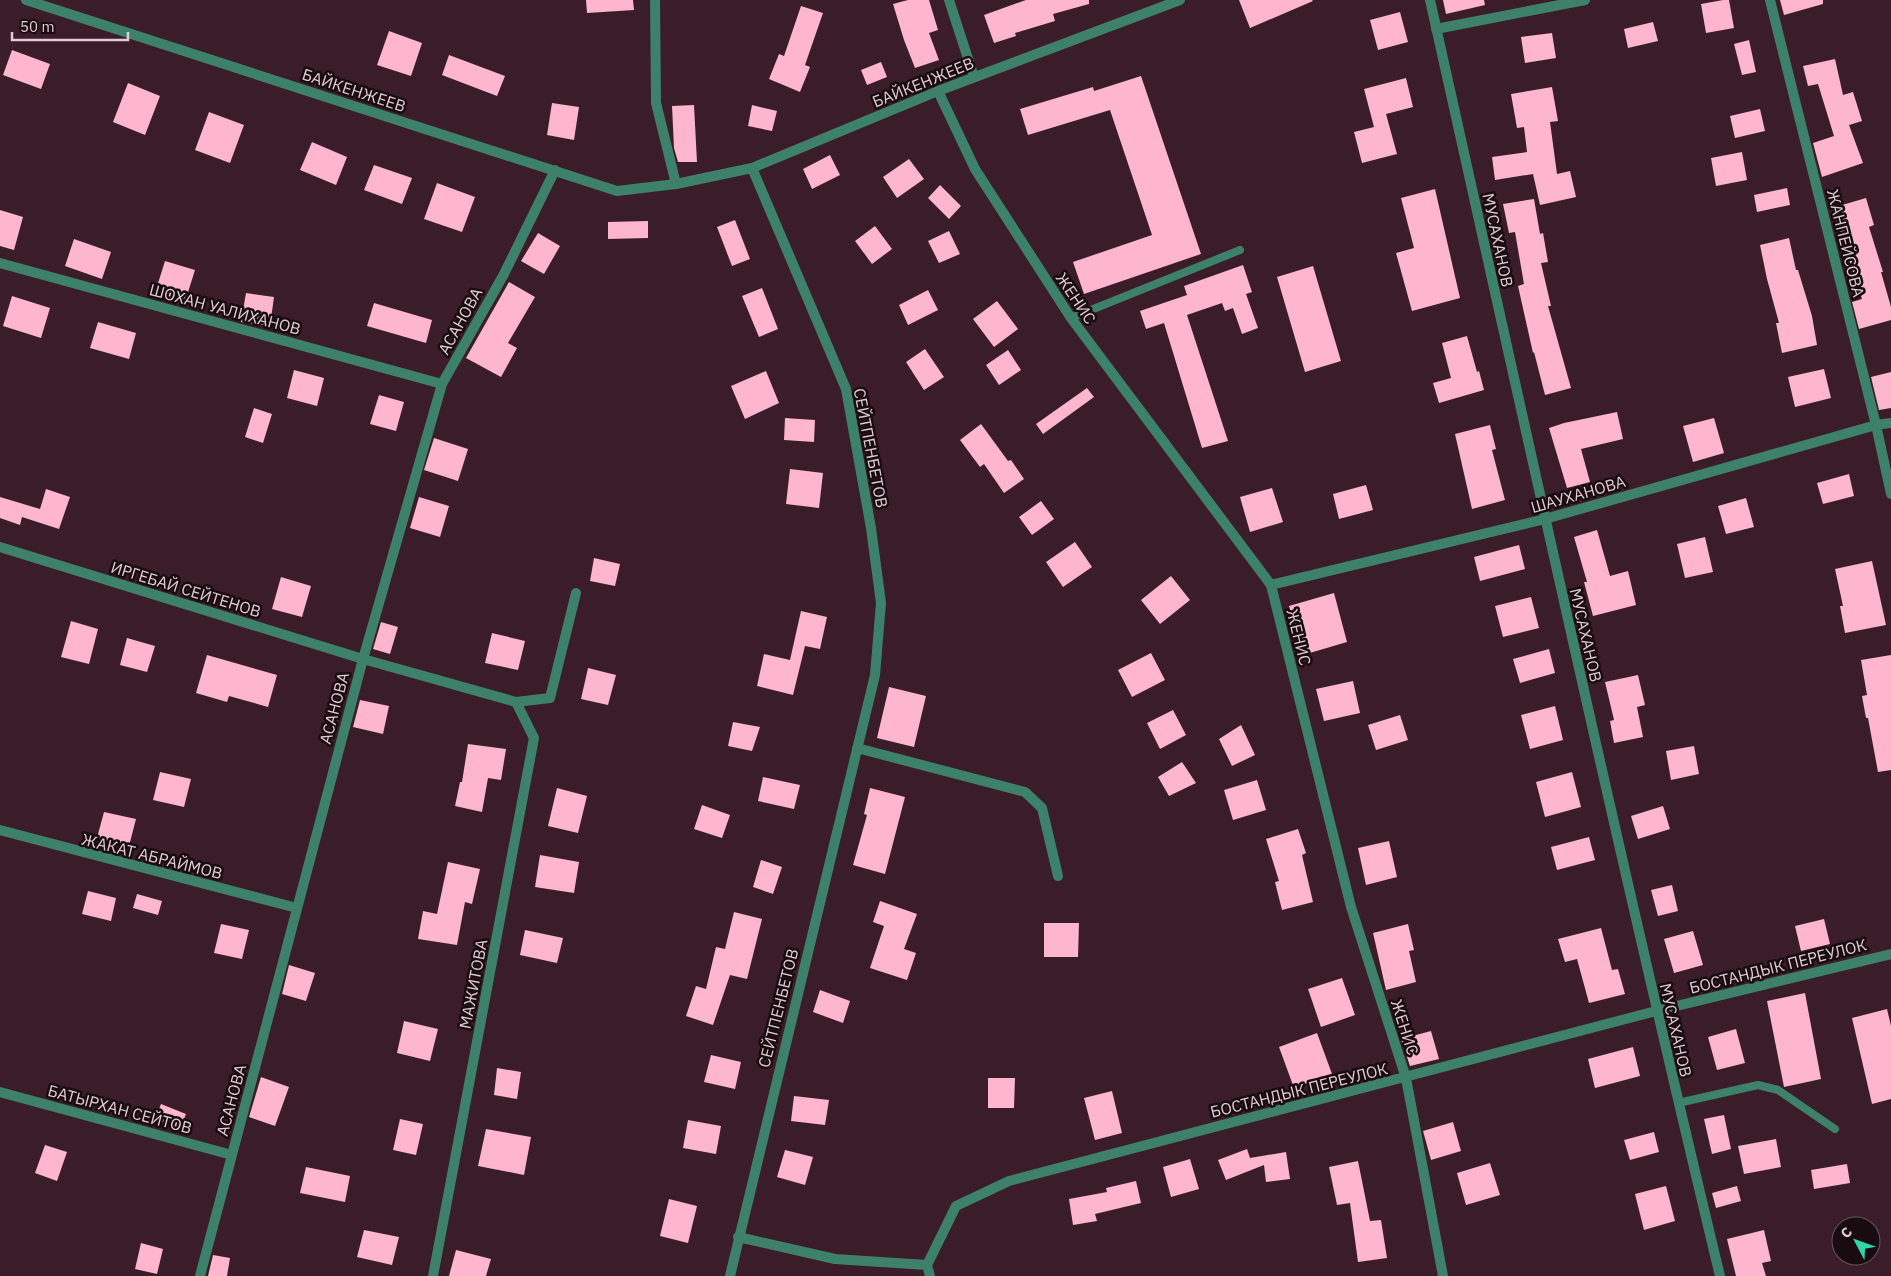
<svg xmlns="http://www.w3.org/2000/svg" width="1891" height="1276" font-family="'IBM Plex Sans',sans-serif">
  <rect width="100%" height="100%" fill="#3a1d28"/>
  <path fill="#fdb6ce" d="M586 0H633L634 10 587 13Z
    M908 0H929L938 30 929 33 939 60 915 68 904 40 893 4Z
    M1026 0H1089V4L1053 14 1055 21 1015 33 1016 36 994 43 984 15Z
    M1239 0H1312L1313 1 1250 28Z
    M1443 0H1484L1485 5 1446 14Z
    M1723 0H1729L1734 28 1706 33 1701 4Z
    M1780 0H1823V4L1784 15Z
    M801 6 823 13 805 65 810 67 800 92 769 79 779 54 784 56Z
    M1400 12 1408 42 1378 50 1370 20Z
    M1653 22 1658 41 1628 48 1624 29Z
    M389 31 422 43 411 76 377 65Z
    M1552 33 1556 58 1525 63 1521 37Z
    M1749 40 1756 72 1742 75 1734 44Z
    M12 50 50 64 41 89 3 75Z
    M449 55 505 76 497 96 442 75Z
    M1835 59 1843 95 1853 92 1862 121 1849 125 1863 163 1822 177 1813 143 1834 136 1818 84 1808 86 1803 66Z
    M881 62 887 77 867 85 861 70Z
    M1141 76 1201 254 1084 294 1073 262 1152 235 1110 110 1028 135 1020 109 1093 87 1094 91Z
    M1406 78 1413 107 1386 114 1397 154 1362 163 1354 132 1374 127 1364 89Z
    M128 83 160 96 145 135 113 122Z
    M1552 87 1558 121 1550 122 1557 174 1570 171 1576 197 1540 205 1533 174 1495 180 1492 157 1527 152 1524 127 1517 128 1511 94Z
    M552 103 579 107 574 140 547 135Z
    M694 105 697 162H678L674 148 672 106Z
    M752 105 777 111 772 131 748 126Z
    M1760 109 1765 131 1735 138 1730 116Z
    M209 112 244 125 230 163 195 150Z
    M312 142 347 157 336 185 300 170Z
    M1742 152 1747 180 1716 186 1711 158Z
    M830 155 840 175 812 189 803 169Z
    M909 159 924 179 897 198 883 177Z
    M374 165 412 178 402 204 364 190Z
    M437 183 475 197 462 232 424 219Z
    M940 185 961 206 949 219 928 198Z
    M1787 188 1790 205 1757 212 1754 195Z
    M1435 189 1460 298 1412 311 1396 253 1414 248 1401 198Z
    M1866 198 1874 225 1869 227 1883 272H1881L1891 307V320L1859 329 1852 302 1862 299 1832 208Z
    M1534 199 1540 234 1543 233 1548 262 1541 263 1551 306H1548L1571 388 1545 395 1534 352 1533 353 1518 286 1524 284 1515 232 1509 233 1503 204Z
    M0 210 23 217 14 250 0 246Z
    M735 220 750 259 732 266 717 227Z
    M648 221V238L608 239V222Z
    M875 226 892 249 872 264 855 241Z
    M949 231 960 254 939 263 928 241Z
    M538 233 560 246 544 274 521 261Z
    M1789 238 1796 270H1798L1812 316 1817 345 1782 353 1776 323H1779L1767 279 1760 245Z
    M74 239 111 252 102 279 65 266Z
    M165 261 195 270 184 305 154 296Z
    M1243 265 1252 292 1246 294 1258 328 1242 334 1233 308 1225 311 1222 303 1187 315 1228 441 1202 448 1164 323 1146 329 1140 311 1187 295 1184 286Z
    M1313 266 1341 361 1305 372 1277 277Z
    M509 282 535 297 508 343 517 348 501 377 466 358Z
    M762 288 778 329 759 337 742 296Z
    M928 290 938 310 908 325 899 305Z
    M246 293 274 297 270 326 241 322Z
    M12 296 50 308 41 338 3 326Z
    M997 301 1018 329 994 347 973 319Z
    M374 303 432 320 426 343 367 326Z
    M98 322 136 333 129 359 90 348Z
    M1467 336 1477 372 1479 371 1484 390 1439 403 1433 383 1451 378 1442 343Z
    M925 349 944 377 924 390 906 362Z
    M1008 350 1021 370 999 385 986 365Z
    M1824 369 1831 398 1795 407 1788 377Z
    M294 370 324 378 317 406 287 398Z
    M766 371 779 403 745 419 731 386Z
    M1891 372V408L1879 410 1871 377Z
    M1087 388 1094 397 1043 434 1036 424Z
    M379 395 404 402 396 431 370 424Z
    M254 408 272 414 263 443 245 437Z
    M1617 412 1623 439 1581 449 1590 482 1567 488 1549 428 1564 423Z
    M785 418 815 420 814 442 784 440Z
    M1714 418 1724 453 1693 462 1683 426Z
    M981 424 1008 461 1011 460 1024 479 1004 493 984 464 980 467 960 440Z
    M1490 425 1496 449 1492 450 1505 500 1472 509 1455 434Z
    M434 438 468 449 458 481 424 470Z
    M790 469 823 473 819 508 786 504Z
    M1849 474 1854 496 1823 504 1817 483Z
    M1366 485 1373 510 1339 519 1333 494Z
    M1272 488 1283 522 1250 532 1240 497Z
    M46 489 70 497 59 529 22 517 20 525 0 518V497L40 509Z
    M419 497 449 506 440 537 410 528Z
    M1746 498 1754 527 1726 534 1718 506Z
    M1041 501 1054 519 1032 535 1019 517Z
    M1597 530 1610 576 1628 571 1636 605 1593 616 1584 582H1587L1574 537Z
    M1705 537 1713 572 1685 578 1677 544Z
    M1075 542 1092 567 1063 587 1046 562Z
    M1519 545 1525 569 1480 581 1474 557Z
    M594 558 620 564 615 586 590 581Z
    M1872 561 1886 625 1845 633 1840 606H1843L1835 569Z
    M1171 576 1190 600 1160 624 1141 600Z
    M281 577 311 586 302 617 272 609Z
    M1334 593 1347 642 1303 655 1289 606Z
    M1531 597 1539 628 1503 637 1495 606Z
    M801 611 827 617 820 649 805 646 793 695 757 686 764 654 790 660Z
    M71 621 98 629 89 664 61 657Z
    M381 622 398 627 390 654 373 649Z
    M492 633 525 641 518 670 485 663Z
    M127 638 155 646 147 672 120 665Z
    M1549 649 1555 673 1520 683 1513 659Z
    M1151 653 1165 680 1132 697 1118 670Z
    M207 655 277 675 268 707 229 696 227 702 196 693Z
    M1891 655V770L1878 772 1868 718H1866L1862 696 1867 695 1861 660Z
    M588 668 616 675 608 705 581 699Z
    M1638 675 1645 705 1637 707 1643 737 1614 743 1610 721 1614 720 1605 682Z
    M1353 681 1360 713 1324 721 1316 689Z
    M889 687 926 696 914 747 877 738Z
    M360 700 389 706 383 734 353 727Z
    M1555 706 1563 740 1530 749 1521 715Z
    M1173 710 1186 735 1160 749 1147 723Z
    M1400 715 1408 740 1376 750 1368 725Z
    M733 722 760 727 752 751 728 746Z
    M1241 725 1255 755 1232 766 1219 739Z
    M468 744 506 749 501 780 488 778 482 812 455 806 460 782H462Z
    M1694 746 1699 774 1671 780 1666 751Z
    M1182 762 1196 783 1169 796 1158 777Z
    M160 772 191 779 184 807 153 800Z
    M1572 772 1581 807 1545 817 1536 782Z
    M763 777 800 785 794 809 758 801Z
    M1257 780 1266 810 1233 820 1224 790Z
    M557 788 587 796 578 833 548 826Z
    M870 788 905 797 885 874 853 865 867 815 864 814Z
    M702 805 730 815 722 838 694 829Z
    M1663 806 1670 829 1638 839 1631 816Z
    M104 812 136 819 129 846 97 838Z
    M1298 829 1306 853 1302 855 1313 902 1282 910 1275 882 1279 881 1266 839Z
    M1589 837 1595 860 1557 870 1551 847Z
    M1389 841 1397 877 1366 885 1358 848Z
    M540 855 579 862 574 893 535 887Z
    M761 860 782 867 773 894 753 887Z
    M448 862 480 869 472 904 465 902 457 945 418 939 423 911 437 914Z
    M1672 885 1678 911 1658 916 1651 890Z
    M88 891 116 898 111 921 82 914Z
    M137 894 162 901 158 915 133 908Z
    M880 901 917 914 904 949 916 953 907 980 870 968 884 926 873 922Z
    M734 912 762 919 747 979 730 975 713 1025 686 1016 696 986 706 989 716 947 725 949Z
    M1824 919 1830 944 1801 951 1795 926Z
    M1044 923H1079L1078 957H1044Z
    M221 924 249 930 242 959 214 953Z
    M1408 924 1414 950 1409 951 1416 982 1386 990 1373 933Z
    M1601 928 1612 970 1618 969 1625 994 1589 1003 1577 959 1565 962 1558 939Z
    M525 930 563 938 557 963 520 955Z
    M1693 931 1703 965 1674 973 1664 939Z
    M289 965 315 973 306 1001 282 994Z
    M1342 978 1355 1015 1321 1027 1308 989Z
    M820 990 850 1001 843 1023 813 1012Z
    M1805 993 1821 1079 1784 1087 1767 1001Z
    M1887 1009 1891 1026V1099L1872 1104 1852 1018Z
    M404 1021 438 1029 430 1061 397 1053Z
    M1736 1029 1745 1063 1717 1070 1708 1037Z
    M1431 1031 1439 1059 1410 1066 1401 1039Z
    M1317 1033 1332 1074 1294 1088 1279 1047Z
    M1633 1047 1640 1076 1595 1088 1588 1059Z
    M711 1055 741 1062 735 1089 704 1082Z
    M497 1068 521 1072 517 1099 494 1095Z
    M261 1077 289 1087 275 1126 249 1117Z
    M988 1078H1015L1014 1108H988Z
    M1112 1091 1122 1133 1095 1140 1084 1098Z
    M794 1096 829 1100 825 1125 791 1121Z
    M161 1104 186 1114 180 1129 155 1120Z
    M1724 1115 1731 1149 1712 1154 1704 1119Z
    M400 1119 423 1124 416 1155 393 1150Z
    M688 1120 721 1126 716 1154 683 1148Z
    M1453 1122 1461 1151 1431 1160 1423 1131Z
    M486 1129 531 1137 524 1175 478 1166Z
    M1654 1132 1659 1152 1630 1160 1624 1140Z
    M1776 1139 1781 1167 1744 1174 1738 1146Z
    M45 1145 67 1152 57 1181 35 1173Z
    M1247 1149 1250 1158 1286 1152 1290 1179 1266 1182 1264 1165 1226 1180 1218 1160Z
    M785 1150 813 1157 805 1185 777 1177Z
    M1190 1159 1199 1189 1171 1197 1163 1167Z
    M1358 1161 1370 1221 1381 1220 1387 1258 1358 1262 1350 1203 1337 1205 1329 1167Z
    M1490 1163 1500 1195 1466 1205 1457 1173Z
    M1847 1164 1850 1183 1814 1189 1811 1170Z
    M306 1167 350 1176 345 1202 300 1193Z
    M1136 1181 1141 1203 1095 1214 1097 1221 1073 1225 1069 1199 1107 1192 1106 1188Z
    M1666 1186 1675 1221 1644 1230 1635 1194Z
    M1737 1186 1741 1201 1716 1208 1712 1193Z
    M669 1199 697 1206 688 1243 660 1236Z
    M364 1230 399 1237 392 1265 357 1257Z
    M1764 1230 1771 1261 1762 1263 1766 1276H1736L1727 1239Z
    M141 1243 163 1249 157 1274 135 1269Z
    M456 1250 491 1259 486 1276H449Z
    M213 1255 230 1258 227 1276H208Z"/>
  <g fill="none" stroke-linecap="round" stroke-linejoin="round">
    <path stroke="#3e816b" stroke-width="8" d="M1071 318 1240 250
      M1678 1103 1758 1085 1778 1090 1835 1129"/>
    <path stroke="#3e816b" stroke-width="10" d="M26 0 617 191 676 184 752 168 938 91 1180 0
      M655 0 656 103 676 184
      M949 0 974 77
      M1430 0C1525 426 1618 852 1720 1276
      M1770 0 1876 425 1891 494
      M1436 29 1585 0
      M938 91 975 169 1071 318 1271 585 1351 907 1406 1078 1443 1276
      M0 263 442 384
      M0 547 363 659 516 702 534 738 433 1276
      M1271 585 1545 519 1876 425 1891 423
      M516 702 550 698 576 593
      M857 748 1025 792 1042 808 1058 876
      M0 830 297 908
      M0 1092 232 1155
      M738 1237 835 1259 927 1265 956 1206 1009 1181 1656 1011 1891 954
      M927 1265 930 1276
      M200 1276 363 659 442 384 504 274 555 170
      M730 1276 875 675 881 603 871 528 846 389 752 168"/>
  </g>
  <g text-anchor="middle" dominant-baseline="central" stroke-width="5" stroke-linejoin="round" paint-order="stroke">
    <g font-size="16" fill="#e0ccd2" stroke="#190c10">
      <text transform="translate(923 82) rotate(-22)">БАЙКЕНЖЕЕВ</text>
      <text transform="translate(354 90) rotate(18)">БАЙКЕНЖЕЕВ</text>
      <text transform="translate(1498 240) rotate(78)">МУСАХАНОВ</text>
      <text transform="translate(1846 243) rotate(76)">ЖАНПЕЙСОВА</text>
      <text transform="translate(1076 298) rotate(56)">ЖЕНИС</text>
      <text transform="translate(225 309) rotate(15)">ШОХАН УАЛИХАНОВ</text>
      <text transform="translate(460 321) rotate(-61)">АСАНОВА</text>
      <text transform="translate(871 448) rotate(79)">СЕЙТПЕНБЕТОВ</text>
      <text transform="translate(1578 494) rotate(-16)">ШАУХАНОВА</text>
      <text transform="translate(186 589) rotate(17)">ИРГЕБАЙ СЕЙТЕНОВ</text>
      <text transform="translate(1586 635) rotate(77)">МУСАХАНОВ</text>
      <text transform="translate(1299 637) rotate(76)">ЖЕНИС</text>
      <text transform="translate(334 708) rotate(-75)">АСАНОВА</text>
      <text transform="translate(152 856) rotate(14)">ЖАКАТ АБРАЙМОВ</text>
      <text transform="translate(1778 966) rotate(-14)">БОСТАНДЫК ПЕРЕУЛОК</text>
      <text transform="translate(473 984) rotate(-79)">МАЖИТОВА</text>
      <text transform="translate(778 1008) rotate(-76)">СЕЙТПЕНБЕТОВ</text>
      <text transform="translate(1405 1027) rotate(72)">ЖЕНИС</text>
      <text transform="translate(1676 1030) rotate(77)">МУСАХАНОВ</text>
      <text transform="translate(1299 1090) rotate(-14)">БОСТАНДЫК ПЕРЕУЛОК</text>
      <text transform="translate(231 1100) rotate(-75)">АСАНОВА</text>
      <text transform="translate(120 1109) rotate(15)">БАТЫРХАН СЕЙТОВ</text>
    </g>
  </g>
  <g transform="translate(1856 1241) rotate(311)"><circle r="24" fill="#190c10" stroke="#69595e"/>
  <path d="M0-4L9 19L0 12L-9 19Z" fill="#31d4a9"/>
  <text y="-8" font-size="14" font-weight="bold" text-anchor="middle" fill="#e0ccd2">С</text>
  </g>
  <path d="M12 32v8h116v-8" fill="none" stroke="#e0ccd2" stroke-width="2.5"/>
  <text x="20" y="32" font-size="15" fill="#e0ccd2" stroke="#190c10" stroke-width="4" paint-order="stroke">50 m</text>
</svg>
